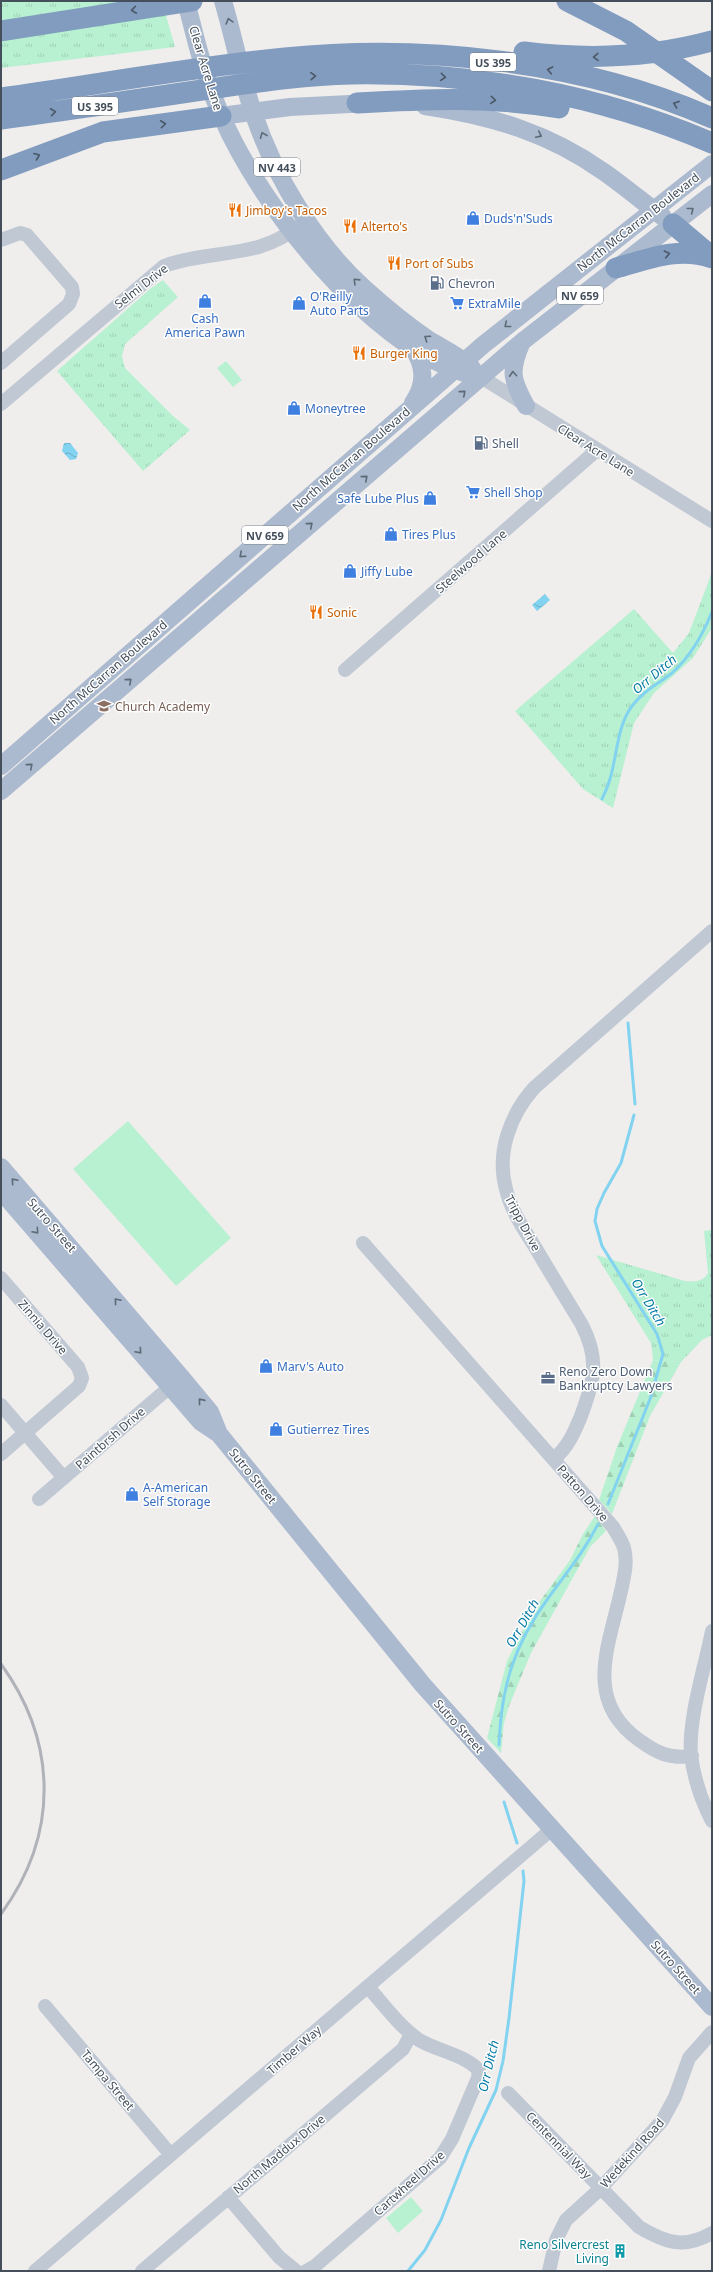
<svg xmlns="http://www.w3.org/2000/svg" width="713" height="2272" font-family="'Noto Sans',sans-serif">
  <defs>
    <pattern id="grass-tufts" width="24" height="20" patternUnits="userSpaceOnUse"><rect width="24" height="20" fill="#b8f1d1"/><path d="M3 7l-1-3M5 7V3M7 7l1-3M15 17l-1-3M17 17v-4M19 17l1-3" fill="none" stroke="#9fd0b6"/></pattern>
    <pattern id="forest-firs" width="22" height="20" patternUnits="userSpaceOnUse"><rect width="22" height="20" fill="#b8f1d1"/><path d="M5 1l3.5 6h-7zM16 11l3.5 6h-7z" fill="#9fd0b6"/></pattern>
    <pattern id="water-waves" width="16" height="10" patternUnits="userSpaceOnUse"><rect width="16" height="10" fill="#82d3f0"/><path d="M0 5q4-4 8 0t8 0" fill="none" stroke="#6caec5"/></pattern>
  </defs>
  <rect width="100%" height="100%" fill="#f0eded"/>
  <path fill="url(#grass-tufts)" d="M1 1H162L175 47 1 68Z
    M163 280 178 297 125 344 122 356 125 368 173 416 190 430 143 471 57 371 150 289Z
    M712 572V628L693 658 654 693 634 723 613 808 583 789 515 711 634 609 673 653 689 633Z
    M712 1230V1335L702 1340 681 1362 653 1360 651 1343 596 1255 685 1281C694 1282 703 1282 708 1273L704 1231Z"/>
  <path fill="url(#forest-firs)" d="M653 1360 681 1362 650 1416 612 1514 599 1500 617 1447Z
    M595 1516 606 1531 590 1547 531 1653 509 1706 504 1723 501 1753 487 1738 507 1661 532 1612 570 1560 583 1534Z"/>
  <path fill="#b8f1d1" d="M226 361 242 380 233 387 217 368Z
    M128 1121 231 1238 176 1286 73 1169Z
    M411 2197 423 2211 398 2233 386 2218Z"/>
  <path fill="url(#water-waves)" d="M64 443H70L78 453 76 459 70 460 62 451Z
    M545 594 550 600 537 611 532 605Z"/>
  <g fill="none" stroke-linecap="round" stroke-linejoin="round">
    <path stroke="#82d3f0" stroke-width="3" d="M602 799C605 793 608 786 610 779 617 756 617 726 632 706 643 691 658 684 672 673 690 657 703 634 712 612
      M628 1023 635 1104
      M608 1504 650 1399 663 1354 657 1334 602 1246 595 1221 597 1209 604 1193 621 1163 634 1115
      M499 1745C501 1687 514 1644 549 1597 567 1572 584 1552 598 1524
      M504 1802 517 1843
      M408 2271 425 2250 441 2220 469 2148 496 2090 503 2061 509 2018 524 1881 523 1871"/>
    <path stroke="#bfc8d3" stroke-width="14" d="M1 240 20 233 27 235 72 287 73 294 69 304 1 363
      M481 377 712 521
      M1 404 164 266C213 248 256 261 300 225
      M345 670 597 450
      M363 1243 613 1527C617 1534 622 1541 624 1548 628 1562 624 1577 621 1591 609 1646 583 1700 639 1740 657 1753 669 1759 692 1756
      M1 1278 78 1367 82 1378 79 1386 1 1454
      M1 1405 64 1478
      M554 1459C568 1447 574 1433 581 1416 594 1381 600 1360 582 1325 567 1300 552 1276 538 1252 526 1232 511 1212 506 1189 496 1153 510 1115 534 1088L712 931
      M39 1499 178 1380
      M712 1631C705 1667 688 1719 691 1755 694 1779 701 1800 712 1821
      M45 2006 171 2155
      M508 2093 639 2227C666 2243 684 2249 712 2233
      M228 2197 279 2257 296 2271
      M35 2271 552 1829
      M142 2271 403 2049 411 2034
      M306 2271 315 2266 440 2158 452 2139 478 2078 479 2071C469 2056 435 2050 419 2040 399 2026 384 2005 368 1987
      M549 2271 556 2240 566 2220 600 2189 662 2121 675 2097 689 2058 712 2032"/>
    <path stroke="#abbace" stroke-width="18" d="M186 1C196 40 205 80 222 117 260 205 369 345 465 373
      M223 1C234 38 241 76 253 112 275 177 314 243 365 289 386 308 407 325 429 340 444 349 460 356 472 368
      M425 106C492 116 549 133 604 172 624 186 643 202 663 217
      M221 116 290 107 370 103
      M521 344C509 372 512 380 526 406
      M413 348C425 367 426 383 413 403
      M1 766 483 345 712 164
      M1 791 523 341 712 194
      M1 1167 181 1377 210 1412 219 1434
      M1 1191 201 1422 219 1434 423 1685 712 2007"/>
    <path stroke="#819cbf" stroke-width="21" d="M567 1 626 31 712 91
      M1 31 192 1
      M524 52C588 60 650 58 712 41
      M1 98C95 85 191 67 285 58 424 44 584 61 712 118
      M357 103C426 99 490 96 559 108
      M1 119C68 110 135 100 202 90 252 83 301 75 351 74 474 72 598 94 712 143
      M1 170 103 132 221 116
      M673 224 711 256
      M616 268C648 259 679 246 712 258"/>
    <path stroke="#afb2b8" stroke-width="3" d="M1 1664C58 1743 59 1835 1 1914"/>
  </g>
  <defs><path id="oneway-chevron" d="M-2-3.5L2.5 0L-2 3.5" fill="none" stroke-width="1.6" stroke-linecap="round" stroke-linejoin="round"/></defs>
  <g stroke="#4a5765">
    <use href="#oneway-chevron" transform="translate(134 10) rotate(172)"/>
    <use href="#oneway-chevron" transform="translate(596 57) rotate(179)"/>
    <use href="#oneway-chevron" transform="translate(550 70) rotate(-169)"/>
    <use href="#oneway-chevron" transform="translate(313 76) rotate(-4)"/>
    <use href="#oneway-chevron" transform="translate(443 77) rotate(5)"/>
    <use href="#oneway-chevron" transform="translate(493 100) rotate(5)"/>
    <use href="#oneway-chevron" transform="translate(676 104) rotate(-160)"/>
    <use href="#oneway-chevron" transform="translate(53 112) rotate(-8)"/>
    <use href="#oneway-chevron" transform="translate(163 124) rotate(-7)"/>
    <use href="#oneway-chevron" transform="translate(37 156) rotate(-21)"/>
    <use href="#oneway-chevron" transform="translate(667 254) rotate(-13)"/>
  </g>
  <g stroke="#5e6a78">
    <use href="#oneway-chevron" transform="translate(229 21) rotate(-106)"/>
    <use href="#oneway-chevron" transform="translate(263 135) rotate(-112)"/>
    <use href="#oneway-chevron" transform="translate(539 135) rotate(26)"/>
    <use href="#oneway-chevron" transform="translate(691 210) rotate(-38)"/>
    <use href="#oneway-chevron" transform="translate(356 281) rotate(-136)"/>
    <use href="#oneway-chevron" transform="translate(507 325) rotate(141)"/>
    <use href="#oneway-chevron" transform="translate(427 338) rotate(-146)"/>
    <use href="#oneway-chevron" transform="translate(513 374) rotate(-94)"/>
    <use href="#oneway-chevron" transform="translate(463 393) rotate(-41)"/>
    <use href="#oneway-chevron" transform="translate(365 478) rotate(-41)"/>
    <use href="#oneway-chevron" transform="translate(310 525) rotate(-40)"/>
    <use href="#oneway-chevron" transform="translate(242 555) rotate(138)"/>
    <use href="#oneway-chevron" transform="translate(129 681) rotate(-41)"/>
    <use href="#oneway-chevron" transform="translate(30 766) rotate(-41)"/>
    <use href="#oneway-chevron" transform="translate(14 1181) rotate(-131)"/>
    <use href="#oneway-chevron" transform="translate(36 1231) rotate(49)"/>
    <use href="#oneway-chevron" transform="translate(117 1301) rotate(-130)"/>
    <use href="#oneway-chevron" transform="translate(139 1351) rotate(49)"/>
    <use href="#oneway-chevron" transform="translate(201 1401) rotate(-129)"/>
  </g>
  <defs>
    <symbol id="restaurant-bare" viewBox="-9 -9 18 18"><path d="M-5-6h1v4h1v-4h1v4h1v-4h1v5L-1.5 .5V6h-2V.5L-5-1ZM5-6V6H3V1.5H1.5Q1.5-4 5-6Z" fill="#e8710a" stroke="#fff" stroke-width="2.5" paint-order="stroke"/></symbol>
    <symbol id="shop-bare" viewBox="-9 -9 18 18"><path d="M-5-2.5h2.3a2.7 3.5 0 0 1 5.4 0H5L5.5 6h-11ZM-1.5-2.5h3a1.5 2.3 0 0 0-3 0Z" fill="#3f7fe0" stroke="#fff" stroke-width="2.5" paint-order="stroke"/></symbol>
    <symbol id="fuel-bare" viewBox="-9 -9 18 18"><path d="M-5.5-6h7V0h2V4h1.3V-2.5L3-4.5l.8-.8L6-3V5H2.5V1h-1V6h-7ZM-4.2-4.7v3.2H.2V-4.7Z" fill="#5c6f8a" stroke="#fff" stroke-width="2.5" paint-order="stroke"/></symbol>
    <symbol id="supermarket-bare" viewBox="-9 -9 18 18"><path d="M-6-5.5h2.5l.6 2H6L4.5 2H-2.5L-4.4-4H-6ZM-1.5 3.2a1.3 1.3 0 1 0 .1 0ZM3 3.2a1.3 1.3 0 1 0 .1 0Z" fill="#3f7fe0" stroke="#fff" stroke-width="2.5" paint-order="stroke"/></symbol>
    <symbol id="school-bare" viewBox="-9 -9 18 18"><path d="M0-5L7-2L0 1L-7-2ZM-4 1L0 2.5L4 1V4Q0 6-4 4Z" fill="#8d6e63" stroke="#fff" stroke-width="2.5" paint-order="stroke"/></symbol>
    <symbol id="office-bare" viewBox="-9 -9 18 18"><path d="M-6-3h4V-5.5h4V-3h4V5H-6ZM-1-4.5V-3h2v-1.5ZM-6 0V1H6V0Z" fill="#5c6f8a" stroke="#fff" stroke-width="2.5" paint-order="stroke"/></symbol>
    <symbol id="building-bare" viewBox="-9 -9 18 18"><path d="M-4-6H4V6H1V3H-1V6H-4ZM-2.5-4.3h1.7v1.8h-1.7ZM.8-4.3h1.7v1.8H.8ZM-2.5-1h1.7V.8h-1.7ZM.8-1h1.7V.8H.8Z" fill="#0f9aa8" stroke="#fff" stroke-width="2.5" paint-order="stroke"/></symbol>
  </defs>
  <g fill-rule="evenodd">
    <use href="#restaurant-bare" x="225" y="200" width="20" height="20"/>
    <use href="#shop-bare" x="463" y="208" width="20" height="20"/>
    <use href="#restaurant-bare" x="340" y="216" width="20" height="20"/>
    <use href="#restaurant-bare" x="384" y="253" width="20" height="20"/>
    <use href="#fuel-bare" x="427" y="273" width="20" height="20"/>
    <use href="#shop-bare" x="195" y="291" width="20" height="20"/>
    <use href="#shop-bare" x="289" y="293" width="20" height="20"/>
    <use href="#supermarket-bare" x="447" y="293" width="20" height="20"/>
    <use href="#restaurant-bare" x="349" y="343" width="20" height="20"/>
    <use href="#shop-bare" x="284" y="398" width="20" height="20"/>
    <use href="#fuel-bare" x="471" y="433" width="20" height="20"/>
    <use href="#supermarket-bare" x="463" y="482" width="20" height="20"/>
    <use href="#shop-bare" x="420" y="488" width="20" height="20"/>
    <use href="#shop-bare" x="381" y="524" width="20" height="20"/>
    <use href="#shop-bare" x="340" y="561" width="20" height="20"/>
    <use href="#restaurant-bare" x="306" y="602" width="20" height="20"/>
    <use href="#school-bare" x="94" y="696" width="20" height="20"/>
    <use href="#shop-bare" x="256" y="1356" width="20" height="20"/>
    <use href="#office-bare" x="538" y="1368" width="20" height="20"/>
    <use href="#shop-bare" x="266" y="1419" width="20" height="20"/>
    <use href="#shop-bare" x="122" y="1484" width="20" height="20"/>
    <use href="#building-bare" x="610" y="2241" width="20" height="20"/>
  </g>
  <g text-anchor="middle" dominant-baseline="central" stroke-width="3" stroke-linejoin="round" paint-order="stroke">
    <g fill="#fff" stroke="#7c848c" stroke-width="1">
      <rect x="470" y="53" width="46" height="18" rx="3"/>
      <rect x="72" y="97" width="46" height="18" rx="3"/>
      <rect x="254" y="158" width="46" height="18" rx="3"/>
      <rect x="557" y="286" width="46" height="18" rx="3"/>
      <rect x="242" y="526" width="46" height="18" rx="3"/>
    </g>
    <g font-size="11" font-weight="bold" fill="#444f5b">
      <text x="493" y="62">US 395</text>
      <text x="95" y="106">US 395</text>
      <text x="277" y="167">NV 443</text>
      <text x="580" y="295">NV 659</text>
      <text x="265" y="535">NV 659</text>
    </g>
    <g font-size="12" fill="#444f5b" stroke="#fff">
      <text transform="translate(206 68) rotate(73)">Clear Acre Lane</text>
      <text transform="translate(638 222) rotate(-38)">North McCarran Boulevard</text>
      <text transform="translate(141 286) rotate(-38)">Selmi Drive</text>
      <text transform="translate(596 450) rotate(32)">Clear Acre Lane</text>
      <text transform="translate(351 459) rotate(-41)">North McCarran Boulevard</text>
      <text transform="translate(471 561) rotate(-41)">Steelwood Lane</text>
      <text transform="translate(108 672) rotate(-41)">North McCarran Boulevard</text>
      <text transform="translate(523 1223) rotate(62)">Tripp Drive</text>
      <text transform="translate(52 1225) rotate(49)">Sutro Street</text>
      <text transform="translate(43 1327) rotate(49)">Zinnia Drive</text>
      <text transform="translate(110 1438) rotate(-41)">Paintbrsh Drive</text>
      <text transform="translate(253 1476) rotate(51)">Sutro Street</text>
      <text transform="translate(583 1493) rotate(49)">Patton Drive</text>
      <text transform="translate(459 1726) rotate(48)">Sutro Street</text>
      <text transform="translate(676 1967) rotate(48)">Sutro Street</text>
      <text transform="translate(294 2050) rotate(-41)">Timber Way</text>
      <text transform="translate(108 2080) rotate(50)">Tampa Street</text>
      <text transform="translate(559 2145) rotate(46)">Centennial Way</text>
      <text transform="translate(632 2153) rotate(-48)">Wedekind Road</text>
      <text transform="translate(279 2154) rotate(-40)">North Maddux Drive</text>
      <text transform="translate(409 2183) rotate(-42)">Cartwheel Drive</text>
    </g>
    <g font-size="12" fill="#c56008" stroke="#fff" text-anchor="start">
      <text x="246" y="210">Jimboy's Tacos</text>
      <text x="361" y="226">Alterto's</text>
      <text x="405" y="263">Port of Subs</text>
      <text x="370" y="353">Burger King</text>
      <text x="327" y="612">Sonic</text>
    </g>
    <g font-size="12" fill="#366cbe" stroke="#fff" text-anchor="start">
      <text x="484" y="218">Duds'n'Suds</text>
      <text x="310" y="296">O'Reilly<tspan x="310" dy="14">Auto Parts</tspan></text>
      <text x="468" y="303">ExtraMile</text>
      <text x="205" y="318" text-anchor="middle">Cash<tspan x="205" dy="14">America Pawn</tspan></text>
      <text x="305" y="408">Moneytree</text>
      <text x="484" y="492">Shell Shop</text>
      <text x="419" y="498" text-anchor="end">Safe Lube Plus</text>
      <text x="402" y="534">Tires Plus</text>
      <text x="361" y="571">Jiffy Lube</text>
      <text x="277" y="1366">Marv's Auto</text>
      <text x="287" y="1429">Gutierrez Tires</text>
      <text x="143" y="1487">A-American<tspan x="143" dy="14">Self Storage</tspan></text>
    </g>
    <g font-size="12" fill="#4e5e75" stroke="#fff" text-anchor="start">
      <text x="448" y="283">Chevron</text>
      <text x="492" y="443">Shell</text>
      <text x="559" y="1371">Reno Zero Down<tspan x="559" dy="14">Bankruptcy Lawyers</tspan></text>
    </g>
    <g font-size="12" fill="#785e54" stroke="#fff" text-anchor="start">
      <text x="115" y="706">Church Academy</text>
    </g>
    <g font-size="12" fill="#0d838f" stroke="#fff" text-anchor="end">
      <text x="609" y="2244">Reno Silvercrest<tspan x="609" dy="14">Living</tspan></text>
    </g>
    <g font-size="13" font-style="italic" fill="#057ba6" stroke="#fff">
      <text transform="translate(654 674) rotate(-40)">Orr Ditch</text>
      <text transform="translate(649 1302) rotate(59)">Orr Ditch</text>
      <text transform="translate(522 1623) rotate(-60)">Orr Ditch</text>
      <text transform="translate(488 2066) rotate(-77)">Orr Ditch</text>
    </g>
  </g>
  <rect width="713" height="2272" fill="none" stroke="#444f5b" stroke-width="4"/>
</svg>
